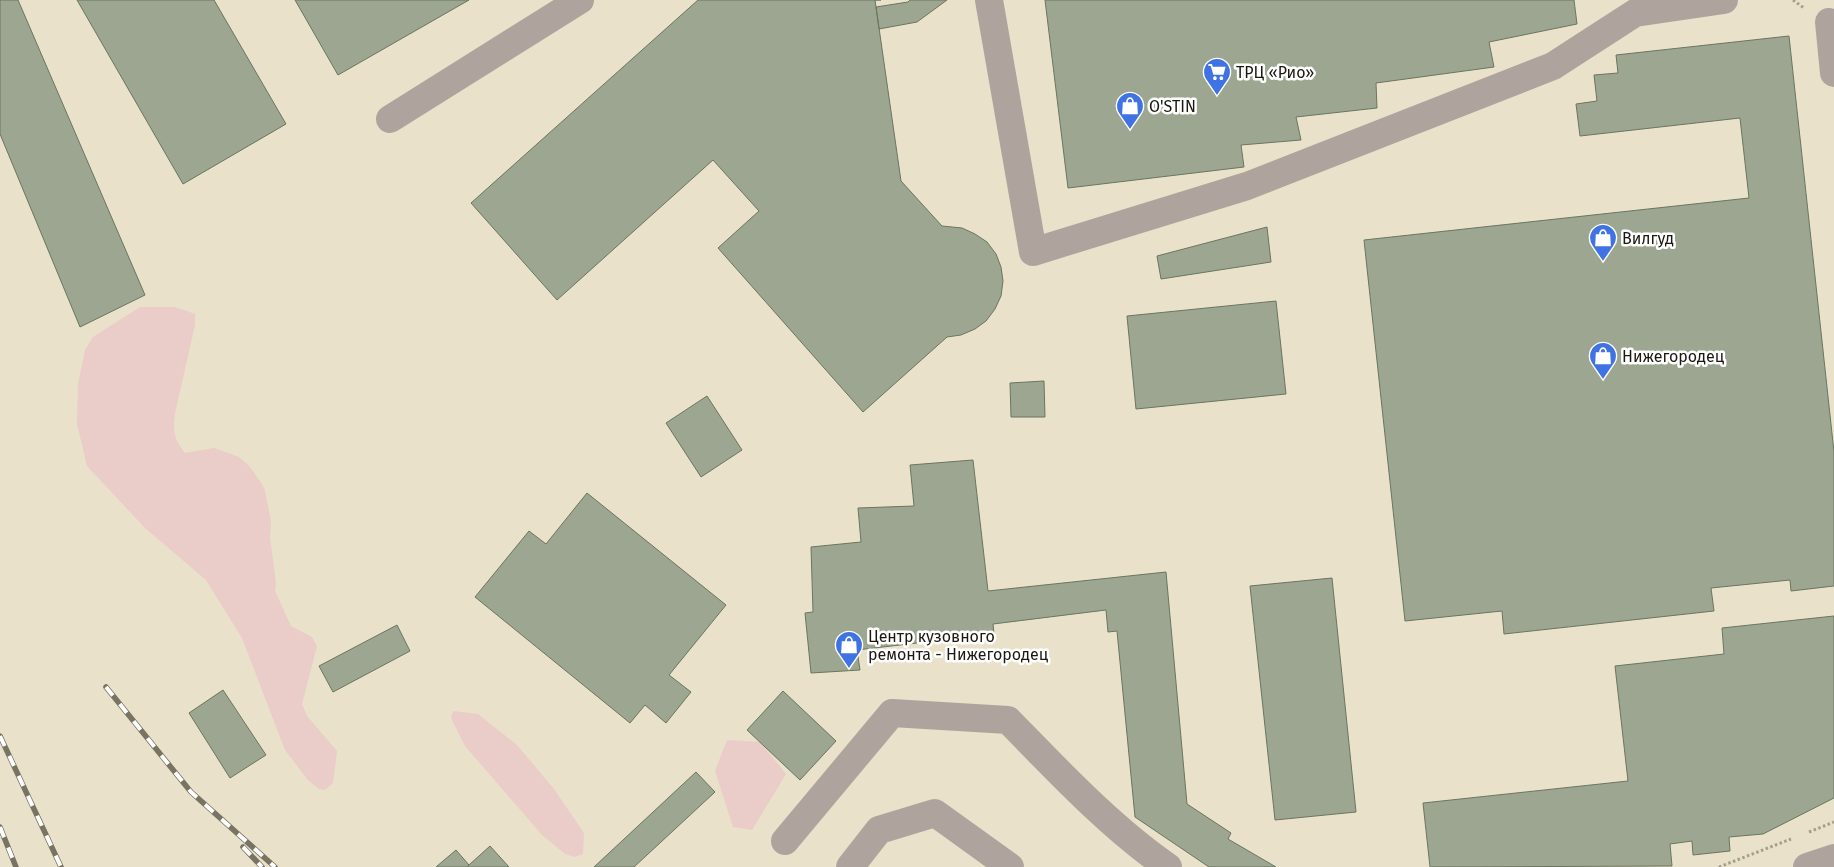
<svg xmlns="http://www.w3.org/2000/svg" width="1834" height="867" font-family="'Fira Sans',sans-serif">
  <rect width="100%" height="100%" fill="#e9e1c9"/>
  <path fill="#eaccc9" d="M140 307H175L195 314V325L175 413C173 431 173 438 185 453L214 448 239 457 250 467 262 484 265 491 271 521 270 538 276 583 275 591 291 626 312 637 317 646 302 704 307 716 337 751 333 783 325 790 319 789 308 780 285 750 242 638 206 580 145 528 87 466 77 424 78 384 85 350 93 337Z
    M453 711 478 714 517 745 554 789 584 833 583 854 575 857 565 854 542 835 465 746 451 718Z
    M727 740 760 742 786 774 752 830 733 827 715 771Z"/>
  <path fill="#9ca690" stroke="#6b7560" d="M0 0H18L145 295 80 327 0 134Z
    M77 0H214L286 124 183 184Z
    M295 0H469L338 75Z
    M698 0H881H875L901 181 942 226 962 228 975 234 987 242 996 254 1001 267 1003 281 1001 296 995 309 986 321 975 329 961 335 947 337 863 412 718 248 759 211 713 160 557 300 471 203Z
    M910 0H947L917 22 879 29 876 7 908 2Z
    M1045 0H1574L1577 24 1489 42 1494 67 1376 83 1377 108 1296 117 1301 140 1241 145 1244 167 1068 188Z
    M1789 36 1834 452V586L1791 591 1790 580 1711 588 1714 611 1504 634 1502 611 1405 621 1364 240 1749 198 1740 118 1580 136 1576 104 1597 101 1594 75 1618 73 1616 55Z
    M1267 227 1271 262 1161 279 1157 256Z
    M1276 301 1286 394 1136 409 1127 316Z
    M1044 381 1045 417H1011L1010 383Z
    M707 396 742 450 701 477 666 423Z
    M973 460 988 591 1166 572 1187 804 1231 833 1228 839 1276 867H1209L1135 817 1117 631 1108 632 1106 610 993 624 994 634 857 650 860 670 811 673 805 613 813 612 811 547 861 542 858 508 914 506 910 465Z
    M587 493 726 605 669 675 691 692 666 723 645 705 630 723 475 597 529 531 546 544Z
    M1332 578 1356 812 1275 820 1250 586Z
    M1834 616V798L1763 834 1729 837 1730 851 1693 855 1692 841 1670 844 1672 866 1430 867 1423 803 1628 781 1615 666 1724 654 1722 628Z
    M397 625 410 651 333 692 319 666Z
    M223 690 266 755 230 778 189 713Z
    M783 691 836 741 800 780 747 730Z
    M696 772 715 792 634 867H594Z
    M490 846 509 867H467L469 865Z
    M456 850 469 865 467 867H436Z"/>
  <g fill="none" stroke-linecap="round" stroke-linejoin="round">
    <path stroke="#a59e8c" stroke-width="3" stroke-dasharray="2.5 2.5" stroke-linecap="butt" d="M1793 0 1804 8
      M1809 832 1834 822
      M1719 867 1791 839"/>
    <path stroke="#aea49d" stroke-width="28" d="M989 0 1033 252 1247 186 1553 66 1635 13 1724 0
      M1829 22 1834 73
      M390 119 580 0
      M785 841 892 713 1008 720C1057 770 1110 827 1168 867
      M850 867 879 830 935 813 1010 867
      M1807 867 1834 858"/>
    <defs>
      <path id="rail" d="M106 687 191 792 275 867
        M0 736 61 867
        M0 827 16 867
        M243 847 262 867"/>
    </defs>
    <use href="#rail" stroke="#787363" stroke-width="5.5"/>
    <use href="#rail" stroke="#fff" stroke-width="4" stroke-dasharray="11" stroke-linecap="butt"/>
  </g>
  <defs>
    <symbol id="supermarket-pin" viewBox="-11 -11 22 30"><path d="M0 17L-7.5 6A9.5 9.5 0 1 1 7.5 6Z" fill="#3f72e3" stroke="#fff"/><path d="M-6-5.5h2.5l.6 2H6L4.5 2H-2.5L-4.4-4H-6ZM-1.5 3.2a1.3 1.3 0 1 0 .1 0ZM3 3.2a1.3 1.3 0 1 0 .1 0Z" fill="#fff"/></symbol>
    <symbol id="shop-pin" viewBox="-11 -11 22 30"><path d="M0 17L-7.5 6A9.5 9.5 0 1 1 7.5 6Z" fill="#3f72e3" stroke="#fff"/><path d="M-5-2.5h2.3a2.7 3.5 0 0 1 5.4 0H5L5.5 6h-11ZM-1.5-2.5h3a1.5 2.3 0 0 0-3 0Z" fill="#fff"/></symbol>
  </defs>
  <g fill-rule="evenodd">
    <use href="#supermarket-pin" x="1201" y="56" width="32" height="43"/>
    <use href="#shop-pin" x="1114" y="90" width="32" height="43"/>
    <use href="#shop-pin" x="1587" y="222" width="32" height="43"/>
    <use href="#shop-pin" x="1587" y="340" width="32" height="43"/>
    <use href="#shop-pin" x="833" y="629" width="32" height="43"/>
  </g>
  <g text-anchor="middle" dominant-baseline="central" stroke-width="5" stroke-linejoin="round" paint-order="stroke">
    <g font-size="16" fill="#1b1810" stroke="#fff" text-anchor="start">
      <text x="1236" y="72">ТРЦ «Рио»</text>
      <text x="1149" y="106">O'STIN</text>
      <text x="1622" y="238">Вилгуд</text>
      <text x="1622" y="356">Нижегородец</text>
      <text x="868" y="636">Центр кузовного<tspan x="868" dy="18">ремонта - Нижегородец</tspan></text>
    </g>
  </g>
</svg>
